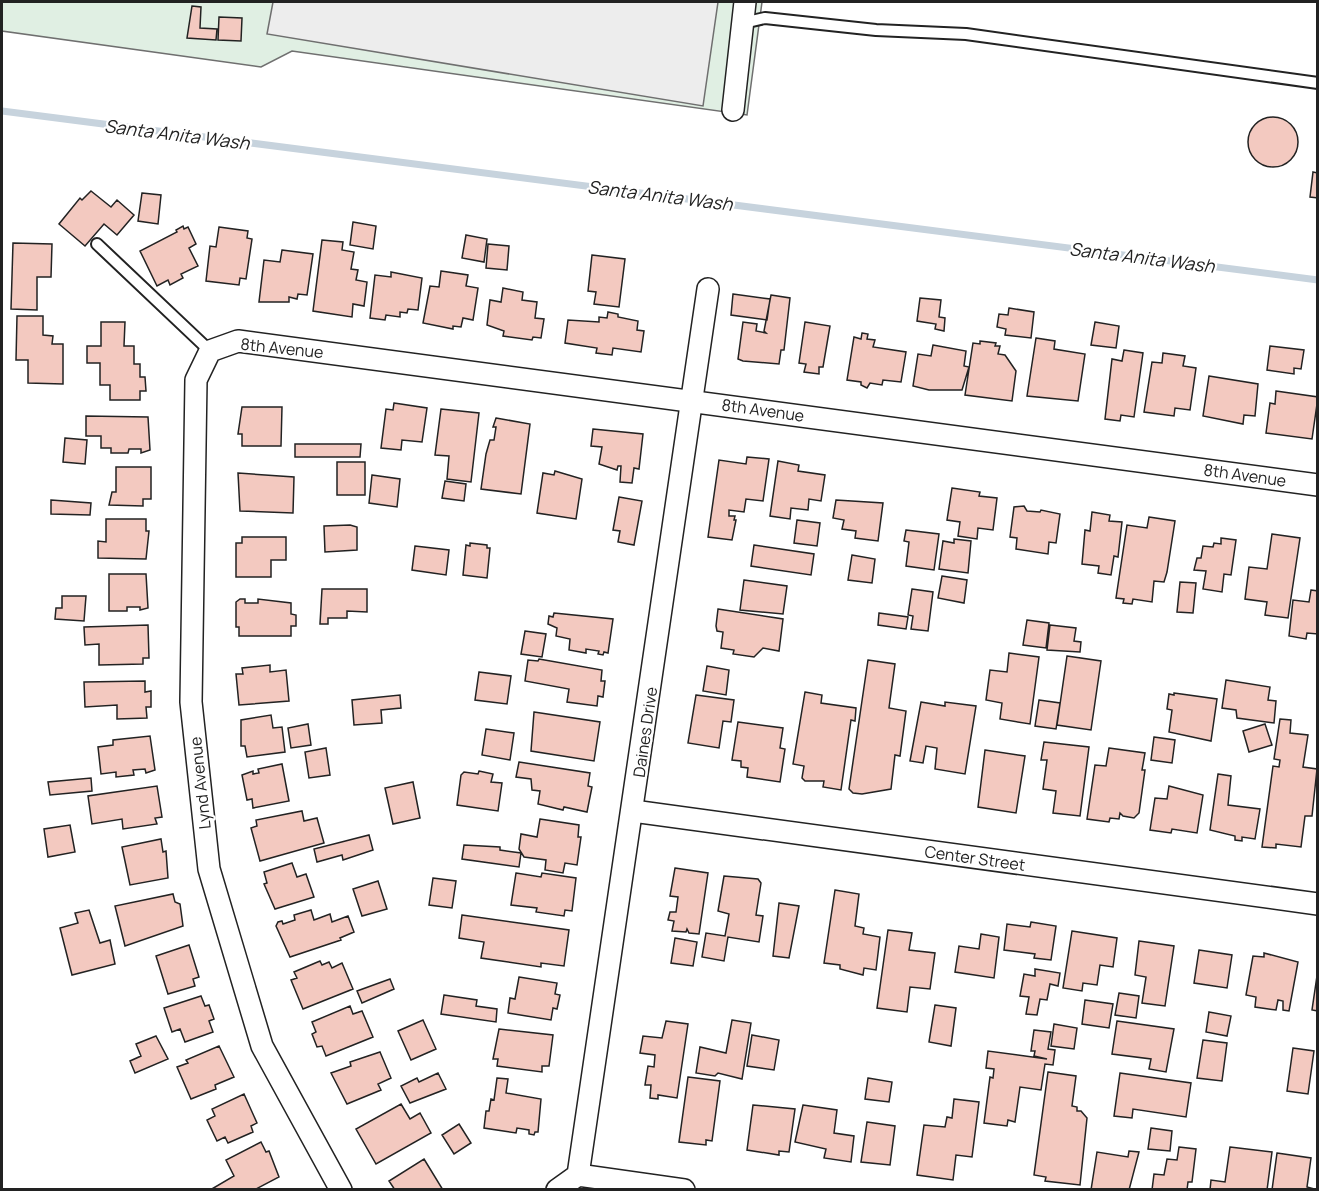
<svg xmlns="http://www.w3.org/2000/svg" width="1319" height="1191" font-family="Manrope,sans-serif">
  <rect width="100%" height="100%" fill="#fff"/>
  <path fill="#e0efe3" stroke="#6f6f6f" stroke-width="1.5" d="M2 2H762L747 115 292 51 261 67 2 31Z"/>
  <path fill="#ededed" stroke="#6f6f6f" stroke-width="1.5" d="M273 2H718L703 106 267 34Z"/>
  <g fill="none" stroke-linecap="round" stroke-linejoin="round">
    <path stroke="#c7d3dd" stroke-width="7" d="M2 111 1318 280"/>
  </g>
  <path fill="#f3c9c0" stroke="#222" stroke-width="1.5" d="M192 6 201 7 200 28 217 29 216 40 187 38Z
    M219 17 242 18 241 41 218 40Z
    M1248 142a25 25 0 1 1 50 0a25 25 0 1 1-50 0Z
    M1313 172 1318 173V198L1310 197Z
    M91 191 111 207 117 200 134 215 117 235 104 224 85 246 59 224 80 198 82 200Z
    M142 193 161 195 158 224 138 221Z
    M353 222 376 226 373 249 350 245Z
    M183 226 184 229 188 227 196 244 189 248 198 266 181 274 183 278 170 285 168 280 157 286 140 251 177 232 176 230Z
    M219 227 248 231 247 238 252 239 246 279 240 278 239 285 206 281 210 246 216 247Z
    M466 235 487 239 484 262 462 258Z
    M322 240 343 242 342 250 354 252 351 269 358 270 356 280 367 282 364 306 353 304 352 317 313 311Z
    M13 243 52 244 51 277H37V310L11 309Z
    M488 244 509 246 507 270 486 268Z
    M282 250 313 254 307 295 298 294 297 299 289 297V302H259L264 260 280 262Z
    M592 255 625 259 619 307 594 304 596 292 588 291Z
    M441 271 468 275 466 286 478 288 473 320 463 318 461 327 453 326V329L423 323 430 286 439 287Z
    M391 272 422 278 418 310 408 309 407 313 400 312V317L386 315 385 320 370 318 375 275 391 277Z
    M503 288 523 292 522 300 537 302 535 318 544 319 541 338 533 337 532 340 503 336 504 331 487 325 490 300 501 302Z
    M733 294 770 299 767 320 731 315Z
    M771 295 790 298 784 350H781L779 364 743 361 738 359 743 322 757 324 756 331 766 333 764 331Z
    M920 298 941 300 939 317 945 318 944 331 935 329 936 324 917 321Z
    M1009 308 1034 312 1031 338 1005 335 1006 329 997 327 999 314 1008 315Z
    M608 312 618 314V317L638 321 637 330 644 331 641 352 613 348 612 355 596 353 597 348 565 343 568 320 599 322V317L607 318Z
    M17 316H43V335L53 336 52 344H63V384L28 383V360H16Z
    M101 322H125L124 346H134V364H140V377H145L146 391H140V400H110V385H100V363H87V346H101Z
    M805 322 830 326 823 367H819V374L804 372 806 364 799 363Z
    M1095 322 1119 326 1116 348 1091 345Z
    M862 333 868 334 867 339 875 340 873 347 906 352 901 382 883 380 882 385 870 383 867 388 861 385V382L847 380 854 337 861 339Z
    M1036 338 1055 341 1054 349 1085 354 1078 401 1027 396Z
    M980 341 996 343 995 346H1000L998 354 1005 355 1016 371 1012 401 965 395 973 343 980 344Z
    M933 345 966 351 964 366 969 367 962 390H929L913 386 918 354 931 356Z
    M1270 346 1304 350 1301 369 1294 368V374L1267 370Z
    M1124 350 1143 353 1134 417 1121 415 1120 421 1105 419 1112 359 1122 361Z
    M1163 353 1185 356 1183 366 1196 368 1190 410 1175 408 1174 416 1144 412 1152 362 1162 363Z
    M1209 376 1258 384 1255 416 1244 415 1243 424 1203 416Z
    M1276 391 1318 397 1312 439 1266 433 1270 403 1275 404Z
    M394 403 427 408 422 442 402 440 401 450 381 448 386 409 393 410Z
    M242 407H282L281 446H242V434H238Z
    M441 409 479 413 471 482 447 479 449 456 435 455Z
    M86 416 148 417 150 450 141 453V449H129L128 453H111V448H101V436H86Z
    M496 418 530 424 521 494 481 489 486 454 490 440H494L496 427H493Z
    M593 429 643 434 639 469 634 468 632 483 620 482 621 466H618L617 470 599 464 602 447 591 446Z
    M65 438 87 440 85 464 63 462Z
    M295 444H361L360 457H295Z
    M747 457 769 459 763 501 746 499 744 512 729 510V516H735L734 520H736L732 540 708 537 719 460 746 464Z
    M778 461 799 465 798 471 825 475 821 501 809 499 808 510 791 508 790 519 770 516Z
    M337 462H365V495H337Z
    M116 467H151V499H143V506L109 505 112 492H116Z
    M555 471 582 479 576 519 537 513 543 473 554 475Z
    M238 473 294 477 293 513 240 511Z
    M372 475 400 479 397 507 369 503Z
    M445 481 466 484 464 501 442 498Z
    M952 488 980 492 979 496 997 498 993 530 978 528 977 539 958 536 960 522 947 520Z
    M619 497 642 501 634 545 618 542 620 531 613 530Z
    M51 500 91 503 90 515 51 514Z
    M836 500 883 503 878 541 855 538 856 531 842 529 844 520 833 518Z
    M1024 506 1027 511 1040 512 1041 510 1060 514 1056 543 1049 542 1048 554 1016 549 1017 538 1010 537 1014 507Z
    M1092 512 1110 515 1109 521 1122 522 1118 557 1114 556 1111 575 1098 573 1099 566 1082 564 1085 530 1090 531Z
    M1149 517 1175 521 1167 572 1164 582 1154 581 1152 602 1133 599 1132 604 1123 603 1124 599 1116 598 1127 525 1147 528Z
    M106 519H146V531H149L146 559 98 558V541L106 542Z
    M797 520 820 523 817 546 794 543Z
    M350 525 357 527V550L325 552 324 526Z
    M906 530 939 534 934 570 906 566 909 542 904 541Z
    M1272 534 1300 538 1288 618 1265 615 1267 602 1245 599 1249 567 1267 569Z
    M242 537H286V560H271V577H236V543H242Z
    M1221 538 1236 540 1231 575 1224 574 1222 592 1203 589 1206 571 1194 570 1197 558H1201L1203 546 1213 547 1214 543 1221 544Z
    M954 539 971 541 968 573 939 569 943 541 954 543Z
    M470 543 487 545V548H490L487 578 463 575 466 545 470 546Z
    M754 545 814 554 811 575 751 566Z
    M415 546 449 550 446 575 412 570Z
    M852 555 875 559 872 583 848 580Z
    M109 574H146L148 608 140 610V607H127V611H109Z
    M942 576 967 580 964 603 938 598Z
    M744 580 787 586 783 614 740 610Z
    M1180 582 1196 583 1193 613 1177 612Z
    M322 589H367V612L347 611V618H328V624H320Z
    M912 589 933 592 928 631 911 629 913 616 908 615Z
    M1311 590 1318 591V634L1307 633 1306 639 1289 636 1293 600 1309 602Z
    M62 596H86L84 621 55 619 56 608H62Z
    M240 599H245V603H258V599L291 603V614L296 615V626H291V636H239V627H236V602Z
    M718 609 783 619 779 651 763 648 754 657 733 654 734 650 721 648 723 632 717 631 716 626Z
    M554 613 613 619 608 653 604 652 603 655 598 654 599 651 586 649V653L569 650 570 639 556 636 557 628 548 624 549 616 553 617Z
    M879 613 908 617 906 629 878 625Z
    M1027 620 1049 623 1046 648 1023 645Z
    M148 625 149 658H143V664L99 665V644L85 645 84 627Z
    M1050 625 1076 628 1074 641 1081 642 1080 652 1047 650Z
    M525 631 546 634 542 657 521 654Z
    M1009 653 1039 657 1030 724 1000 719 1002 703 986 700 990 670 1007 672Z
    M1067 656 1101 661 1091 730 1057 725Z
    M539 659 602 670 601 681H605L603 697 598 696 597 706 567 702 569 689 525 681 528 660 538 661Z
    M868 660 895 664 889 708 906 711 900 756 895 755 891 789 862 794 853 793 849 789Z
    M270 665V672L286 670 289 701 239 705 236 674H243L242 668Z
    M707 666 729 670 726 695 703 691Z
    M479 672 511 676 507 704 475 700Z
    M1226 680 1270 687 1268 700 1276 701 1274 723 1237 718 1236 710 1222 708Z
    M145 681V692L151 691V707H146L147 718 117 719V705L85 707 84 682Z
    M805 692 822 695 821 703 856 708 855 721 851 720 841 790 823 787 824 781H805L802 778 804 766 793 764Z
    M1174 693 1217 699 1211 741 1169 732 1172 710 1167 709 1169 694 1174 695Z
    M400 695 401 708 381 710 382 723 354 725 352 700Z
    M696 695 734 700 731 722 723 721 719 748 688 743Z
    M1039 700 1060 703 1056 729 1035 726Z
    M921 702 945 706V702L976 706 965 774 935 769 937 748 926 746 923 763 910 761Z
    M534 712 600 722 594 761 531 751Z
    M271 715 273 728 282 727 285 752 247 757 245 746H241V720Z
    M1280 719 1291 720 1290 733 1308 735 1303 767 1317 769 1312 816H1305L1301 847 1276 844V848L1262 847 1273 766 1279 767 1280 760 1274 759Z
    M738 722 783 728 780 748 785 749 780 782 747 777 748 768 741 767V761L732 760Z
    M308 724 311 745 291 748 288 728Z
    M1265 724 1272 745 1249 752 1243 731Z
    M486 729 514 733 510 760 482 755Z
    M150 736 155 770 146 773 145 769 133 770 134 775 116 777V772L101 774 98 747 113 745V740Z
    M1154 737 1175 740 1172 763 1151 760Z
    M1044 742 1089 747 1080 816 1053 813 1056 791 1043 789 1047 760H1041Z
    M326 748 330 775 309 778 305 752Z
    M1109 748 1145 753 1142 770H1145L1139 813 1134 818 1123 816 1120 813 1119 819 1110 818 1109 822 1087 819 1095 765 1106 766Z
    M985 750 1025 756 1016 813 978 807Z
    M519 762 590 773 588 786 592 787 587 812 564 807 563 810 538 804 540 791 532 790 531 779 516 777Z
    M282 764 289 801 253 808 252 799 247 800 242 775 253 771V774L259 773 258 769Z
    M479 771 493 774 491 782 502 783 498 811 457 805 461 775 464 772 478 774Z
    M1218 774 1231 776 1228 805 1260 809 1255 839 1242 837V841L1235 840V836L1210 830Z
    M91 778 92 791 50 795 48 782Z
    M413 782 420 818 393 824 385 788Z
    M157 786 162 817 155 818 157 824 123 829 122 819 92 824 88 796Z
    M1169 786 1203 795 1197 833 1172 829 1171 833 1150 830 1155 798 1167 799Z
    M302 811 304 821 317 818 324 843 260 861 251 828 257 826 256 820Z
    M540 819 579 825 578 837H581L577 865 565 863 563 873 545 870 546 860 524 857 519 849 521 834 537 837Z
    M70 825 75 852 48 857 44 829Z
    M369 835 373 850 343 860 342 855 317 862 314 849Z
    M161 839 163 852 166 851 168 878 130 885 122 847Z
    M464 845 500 847V850L521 853 519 867 462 859Z
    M292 863 297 877 306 874 314 897 275 909 264 884 267 883 264 872Z
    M675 868 708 873 699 934 689 933 687 929 686 932 672 931 674 921 668 920 670 912H676L678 897 670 896Z
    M516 873 541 877 542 873 576 878 572 911 565 910 564 916 536 912 537 908 511 905Z
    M724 876 758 879 761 883 756 915 763 916 759 942 728 937 724 961 702 957 706 933 725 936 729 914 718 911Z
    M433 878 456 881 452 908 429 905Z
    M378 881 387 909 362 916 353 889Z
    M835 890 859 894 855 926 864 928 863 934 880 937 876 970 864 968 863 975 840 969V965L824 963Z
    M173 894 175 902 180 904 183 926 125 946 115 906Z
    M779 903 799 906 789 958 773 956Z
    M89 910 100 943 110 940 115 964 72 975 60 928 78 923 75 913Z
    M311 910 314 920 330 914 332 922 348 916 354 932 340 938 341 940 290 957 276 926 278 922 282 921 283 924 295 920 294 915Z
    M462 915 569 930 564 966 541 963V967L481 958 484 942 459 938Z
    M1031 922 1056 926 1051 960 1034 958 1035 954 1004 950 1007 924 1030 927Z
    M888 930 912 933 909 950 935 953 930 989 910 987 907 1012 877 1008Z
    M1072 931 1117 938 1113 967 1100 965 1097 985 1083 983 1082 991 1063 988Z
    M981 934 999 937 994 978 955 972 959 946 979 949Z
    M675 938 697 942 693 966 671 963Z
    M1139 941 1174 946 1165 1006 1142 1003 1146 977 1135 975Z
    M189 945 199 977 193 979 195 986 168 994 156 956Z
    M1199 950 1232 955 1227 988 1194 983Z
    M1264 953 1298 962 1289 1011 1283 1010V1001L1278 1000 1276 1010 1255 1007 1256 997 1246 995 1253 956 1264 957Z
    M320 961 322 965 329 962 332 968 342 963 353 989 303 1009 291 980 297 978 294 972Z
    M1035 969 1060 973 1058 986 1050 984 1047 1000 1040 999 1037 1015 1026 1014 1029 997 1020 996 1024 974 1035 976Z
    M1318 969V1011L1312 1010Z
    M519 977 557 983 555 994 560 995 557 1009 553 1008 551 1020 508 1013 510 998 515 999Z
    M390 979 394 989 362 1003 357 991Z
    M1119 993 1139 996 1136 1018 1115 1015Z
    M444 995 477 1000 476 1006 497 1009 496 1022 441 1014Z
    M201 996 205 1006 209 1005 214 1019 209 1021 213 1032 185 1042 180 1029 172 1032 164 1008Z
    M1085 1000 1113 1004 1109 1028 1082 1024Z
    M935 1005 956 1008 951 1046 929 1042Z
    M350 1006 353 1014 362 1011 373 1037 326 1056 322 1046 317 1047 312 1034 316 1032 312 1022Z
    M1209 1012 1231 1016 1227 1036 1206 1032Z
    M423 1020 436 1049 411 1060 398 1031Z
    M732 1020 751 1023 742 1079 718 1073 715 1076 696 1073 700 1047 726 1053Z
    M666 1021 688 1024 677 1098 658 1095V1099L650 1098 651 1085H645L648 1066 654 1067 655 1055 640 1053 643 1036 662 1038Z
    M1117 1021 1174 1029 1166 1072 1149 1069 1151 1059 1112 1054Z
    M1054 1024 1077 1028 1074 1049 1051 1046Z
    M499 1029 553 1035 549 1066H542V1072L497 1066 498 1059H493Z
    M1034 1030 1051 1032 1048 1049 1055 1050 1053 1065 1045 1064 1041 1090 1020 1087 1015 1122 1008 1120 1007 1126 984 1123 990 1077 993 1078 994 1069 986 1068 988 1051 1047 1059 1034 1056 1035 1051H1031Z
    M752 1035 779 1040 774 1070 747 1066Z
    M156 1036 168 1059 135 1073 130 1061 141 1056 136 1044Z
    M1203 1040 1227 1043 1222 1081 1197 1078Z
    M219 1046 234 1077 215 1085 216 1089 191 1099 177 1067 188 1063 186 1060Z
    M1293 1048 1314 1051 1308 1094 1287 1091Z
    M380 1052 391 1078 378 1084 381 1090 347 1104 331 1073 351 1066 350 1062Z
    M1048 1072 1076 1076 1072 1106 1077 1107V1111H1081L1087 1118 1080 1185 1045 1181 1046 1177 1034 1175Z
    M438 1073 446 1089 410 1103 401 1086 417 1078 419 1082Z
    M1120 1073 1191 1083 1186 1117 1133 1109 1132 1118 1114 1116Z
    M688 1077 720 1081 712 1141 706 1140V1145L679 1142Z
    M497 1078 508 1079 506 1093 541 1099 538 1132H535L534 1135 529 1134V1130L517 1128 516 1133 484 1128 486 1111H489L491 1099 494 1100Z
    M868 1078 892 1082 889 1102 865 1099Z
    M244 1094 257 1123 251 1126 253 1132 228 1143 225 1137 217 1141 207 1120 215 1116 212 1109Z
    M954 1099 979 1102 972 1157 956 1155 953 1180 917 1175 924 1125 945 1127 947 1117 952 1118Z
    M401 1104 410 1119 420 1113 431 1133 376 1164 356 1129Z
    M753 1105 795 1109 789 1152 779 1151V1155L747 1150Z
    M803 1105 837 1110 834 1133 854 1136 851 1162 824 1158 826 1149 795 1142Z
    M867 1122 895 1126 890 1165 861 1162Z
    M459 1124 471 1143 454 1154 442 1135Z
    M1151 1128 1172 1131 1170 1151 1148 1149Z
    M261 1142 266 1152 269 1151 279 1177 254 1190H210L234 1176 226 1160Z
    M1179 1147 1196 1149 1192 1182H1188L1187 1190H1152L1154 1174 1164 1175 1167 1159 1177 1160Z
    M1230 1147 1272 1152 1267 1190H1210L1211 1180 1225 1182Z
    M1129 1151 1139 1152 1129 1190H1091L1097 1152 1128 1157Z
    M1277 1153 1311 1158 1307 1187 1318 1190H1272Z
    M424 1159 443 1190H395L389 1181Z"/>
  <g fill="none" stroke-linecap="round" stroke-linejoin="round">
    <defs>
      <path id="lane" d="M743 23 765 18 876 30 966 34 1318 83
        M97 244 210 351"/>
      <path id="street" d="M733 110 745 2
        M633 811 1318 904
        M578 1175 708 289
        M341 1190 262 1046 209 869 191 702 196 380 210 351 238 341 1318 485
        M557 1190 578 1175 684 1190"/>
    </defs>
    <use href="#lane" stroke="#222" stroke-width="14"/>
    <use href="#street" stroke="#222" stroke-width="24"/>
    <use href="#lane" stroke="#fff" stroke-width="10"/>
    <use href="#street" stroke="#fff" stroke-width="21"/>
  </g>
  <g text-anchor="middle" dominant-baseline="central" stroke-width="4.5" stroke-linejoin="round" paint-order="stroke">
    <g font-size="16" fill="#222" stroke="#fff">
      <text transform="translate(282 348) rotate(6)">8th Avenue</text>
      <text transform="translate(763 410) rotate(8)">8th Avenue</text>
      <text transform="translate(1245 475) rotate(8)">8th Avenue</text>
      <text transform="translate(645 732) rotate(-82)">Daines Drive</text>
      <text transform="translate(200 783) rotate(-96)">Lynd Avenue</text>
      <text transform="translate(975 858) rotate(8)">Center Street</text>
    </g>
    <g font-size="18" font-style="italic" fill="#222" stroke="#fff">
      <text transform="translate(177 134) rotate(7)">Santa Anita Wash</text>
      <text transform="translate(660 195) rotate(7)">Santa Anita Wash</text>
      <text transform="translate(1142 257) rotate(7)">Santa Anita Wash</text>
    </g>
  </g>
  <rect width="1319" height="1191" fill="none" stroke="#222222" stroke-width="6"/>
</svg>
